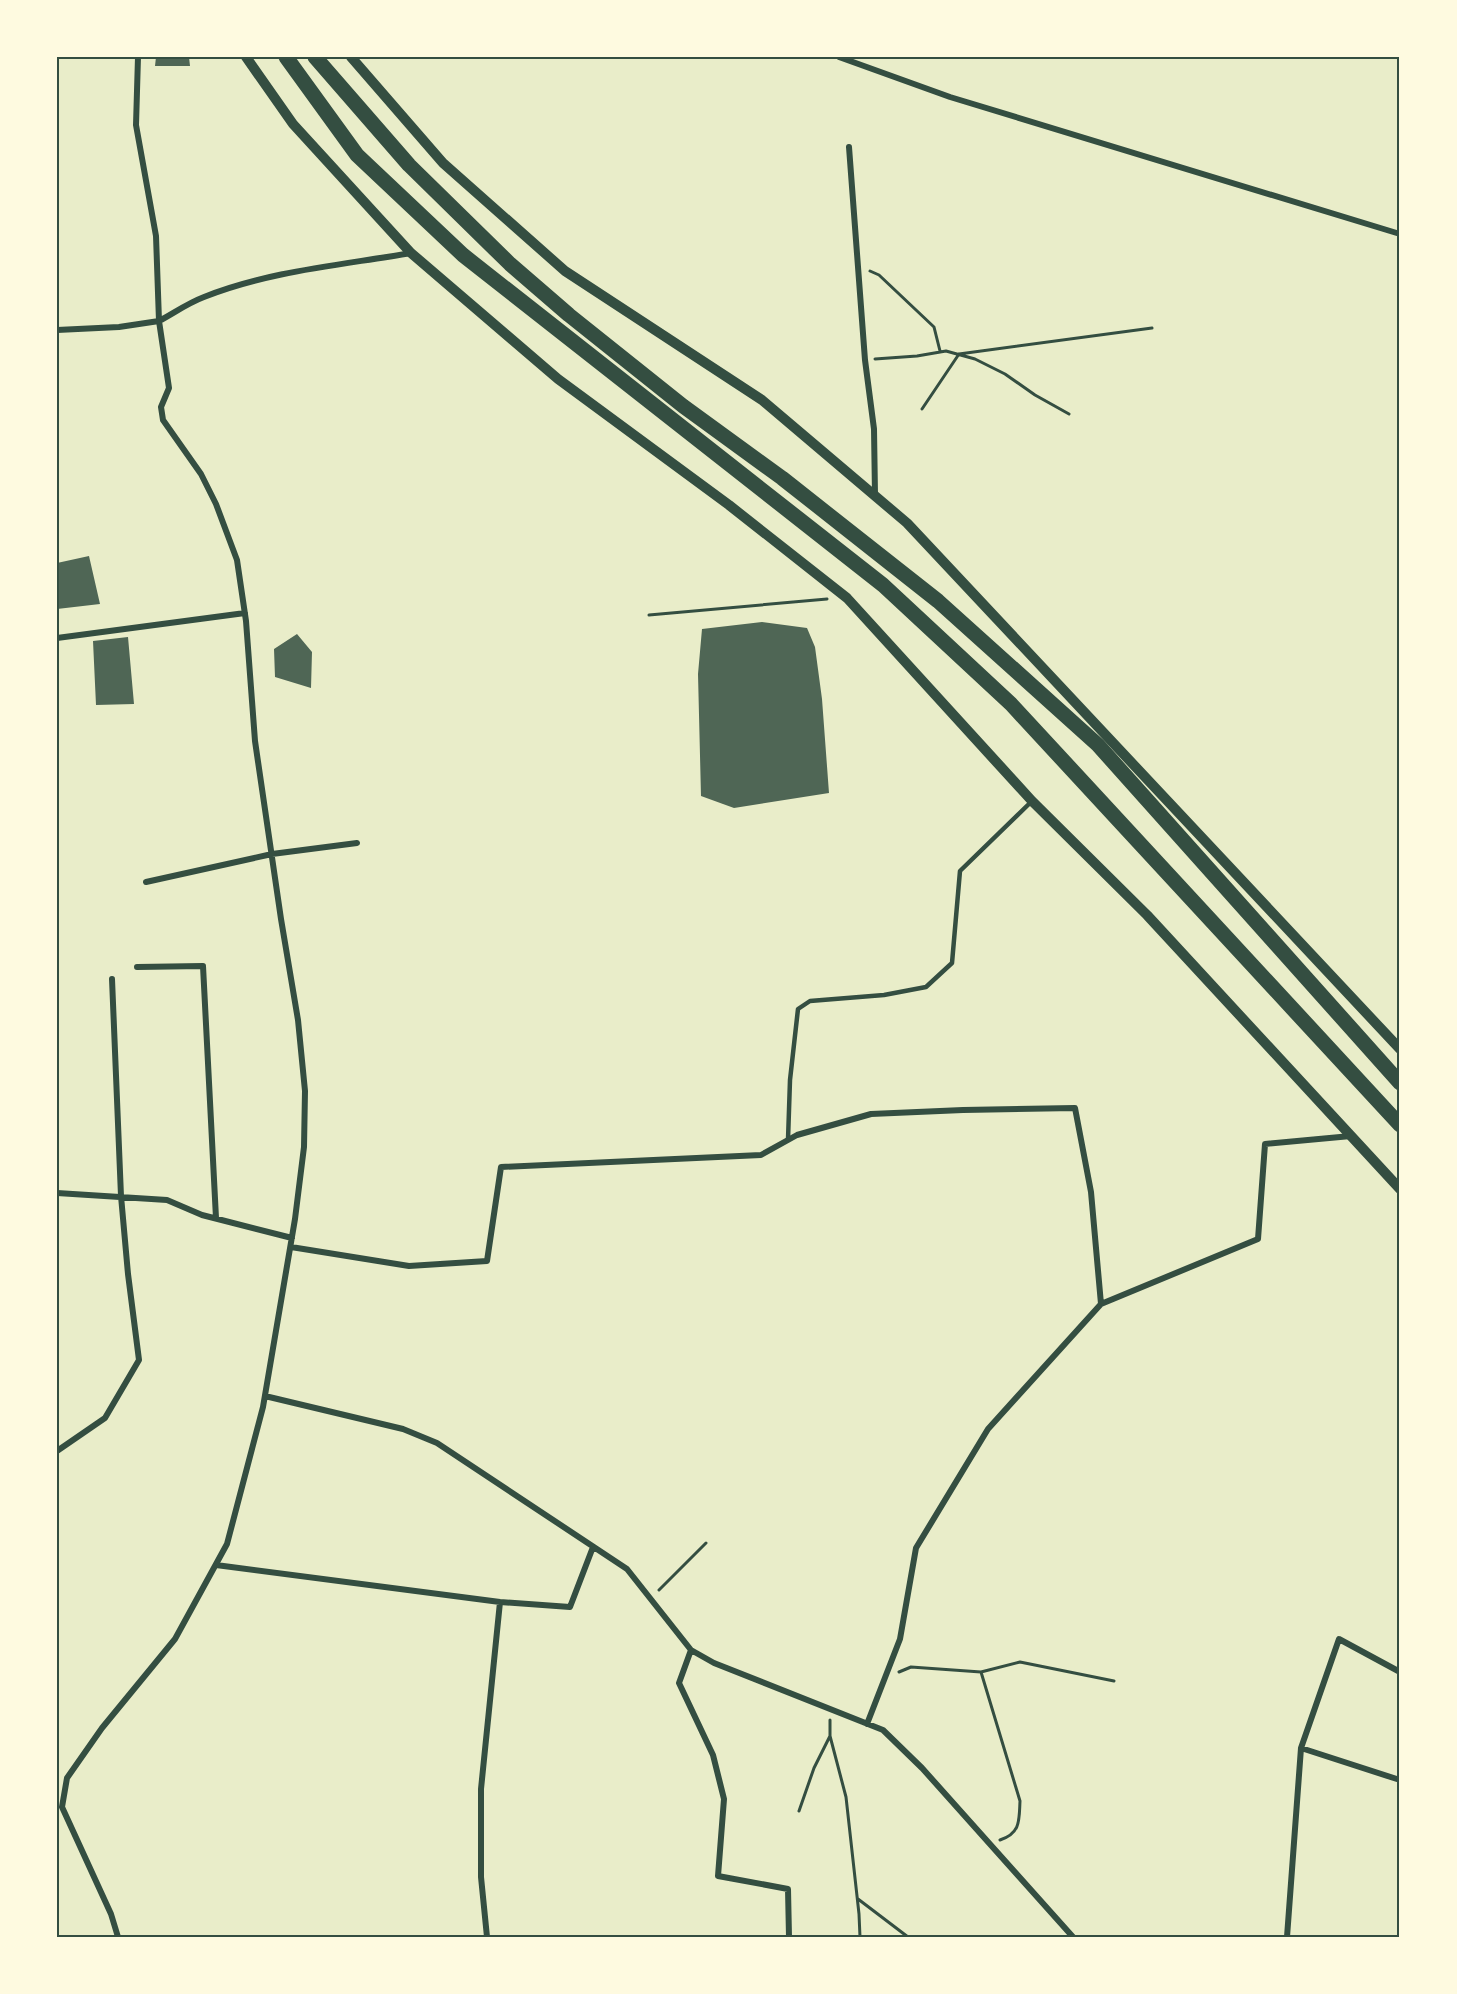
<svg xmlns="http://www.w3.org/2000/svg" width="1457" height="1994" font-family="'PT Sans',sans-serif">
  <rect width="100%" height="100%" fill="#e9edc9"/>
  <path fill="#4f6655" d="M156 57H189L190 66H155Z
    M89 556 100 604 57 609V563Z
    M762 622 807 628 815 647 822 699 829 793 734 808 701 796 698 674 702 629Z
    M297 634 312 652 311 688 275 677 274 649Z
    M128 637 134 704 96 705 93 641Z"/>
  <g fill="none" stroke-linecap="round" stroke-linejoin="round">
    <path stroke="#344e41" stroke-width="3" d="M870 271 879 275 934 327 940 351
      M875 359 917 356 946 351 975 359 1005 374 1035 395 1069 414
      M922 409 959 354 1152 328
      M649 615 827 599
      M659 1590 706 1543
      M899 1672 911 1667 981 1672 1020 1801C1019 1820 1021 1833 1000 1840
      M981 1672 1020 1662 1114 1681
      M830 1720V1736L846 1797 859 1914 860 1937
      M799 1811 814 1768 830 1736
      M858 1899 908 1937"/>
    <path stroke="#344e41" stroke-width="4.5" d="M788 1140 790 1080 798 1009 810 1001 884 995 926 987 952 963 960 871 1031 802"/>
    <path stroke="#344e41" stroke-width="6" d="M839 57 950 97 1400 234
      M849 147 865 360 874 429 875 495
      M57 330 119 327 159 321 156 236 136 125 138 57
      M57 638 245 613
      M146 882 272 854 357 843
      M137 967 203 966 216 1218
      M57 1193 167 1200 202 1215 292 1238
      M291 1247 409 1266 487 1261 501 1167 761 1155 797 1135 871 1114 963 1110 1075 1108 1091 1192 1101 1304 1258 1239 1265 1144 1351 1136
      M265 1396 403 1429 437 1443 627 1569 691 1650 714 1663 883 1730 922 1768 1073 1937
      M57 1451 105 1418 139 1360 128 1274 121 1196 112 979
      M216 1565 500 1602 570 1607 593 1547
      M691 1650 679 1683 713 1755 724 1799 718 1876 788 1889 789 1937
      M867 1724 900 1639 916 1548 988 1429 1101 1304
      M1301 1748 1400 1780
      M118 1937 111 1914 62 1807 67 1778 102 1728 175 1639 227 1544 263 1407 295 1219 304 1147 305 1091 298 1020 281 919 255 741 246 621 237 560 216 504 201 474 163 420 161 407 169 388 159 321C174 313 188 303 204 297 269 271 342 265 411 253
      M487 1937 481 1877V1789L500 1602
      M1287 1937 1301 1748 1339 1639 1400 1672"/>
    <path stroke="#344e41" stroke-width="10" d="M246 57 293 124 411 253 558 379 729 505 847 598 1032 801 1147 915 1400 1189
      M351 57 443 163 565 271 762 400 907 523 1400 1049"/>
    <path stroke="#344e41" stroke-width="15" d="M286 57 357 155 463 255 883 585 1011 704 1400 1125
      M315 57 409 165 510 264 569 315 683 406 782 478 938 601 1098 745 1400 1083"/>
  </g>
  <rect width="1457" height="1994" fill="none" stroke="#fefae0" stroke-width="117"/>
  <rect x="58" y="58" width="1340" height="1878" fill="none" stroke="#344e41" stroke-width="2"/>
</svg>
